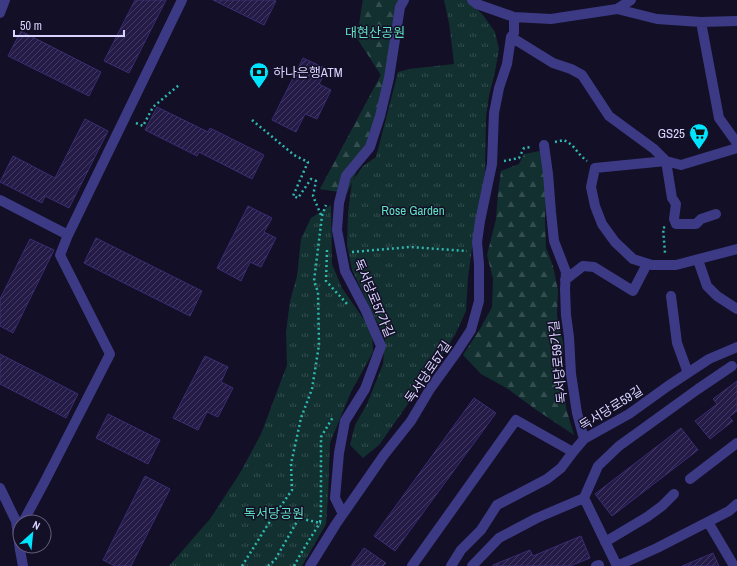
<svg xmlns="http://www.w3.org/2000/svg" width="737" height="566" font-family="'Archivo Narrow','Noto Sans KR',sans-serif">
  <defs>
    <pattern id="grass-tufts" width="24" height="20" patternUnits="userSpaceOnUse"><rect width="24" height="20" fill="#12302f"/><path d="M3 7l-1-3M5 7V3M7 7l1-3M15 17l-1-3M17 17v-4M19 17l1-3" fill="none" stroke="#344d4e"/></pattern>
    <pattern id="forest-firs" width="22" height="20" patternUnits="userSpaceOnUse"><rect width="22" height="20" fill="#12302f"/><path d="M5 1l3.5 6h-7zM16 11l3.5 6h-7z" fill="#344d4e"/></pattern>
    <pattern id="building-hatch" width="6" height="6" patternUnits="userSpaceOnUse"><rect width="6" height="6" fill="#241b47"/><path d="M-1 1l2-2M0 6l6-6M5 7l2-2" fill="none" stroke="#433b63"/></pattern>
  </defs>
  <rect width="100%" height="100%" fill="#130f26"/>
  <path fill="url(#grass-tufts)" d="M363 0 389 55 358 167 353 180 363 166 376 157 398 72 409 69 454 64 449 23 444 0H467L483 15 495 32 499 49 495 72 489 96 486 117 485 172 482 196 473 241 468 278 466 311 455 335 434 367 379 445 363 458 350 445 355 425 367 404 383 364 385 339 352 270 347 245 348 213 352 182 347 193 320 189 381 75 357 38Z
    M331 205 332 264 342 288 372 331 373 352 351 392 330 443 328 497 326 524 302 566H169L210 519 240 473 261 434 287 365 286 332 290 301 297 276 301 239 311 218Z"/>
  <path fill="url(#forest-firs)" d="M363 0H401L385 108 358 167 347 193 320 189 381 75 357 38Z
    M540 151 546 188 545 218 546 248 553 266 558 290 557 316 563 342V376L566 408 574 435 535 409 508 389 481 374 463 355 480 329 492 307 493 279 487 255 496 219 498 193 501 171 519 164 524 154Z"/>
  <path fill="url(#building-hatch)" stroke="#3b2d73" d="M135 0H166L129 73 104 61Z
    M213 0H274L276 1 264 25Z
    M21 31 101 72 89 96 8 56Z
    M303 58 327 69 319 84 331 90 317 119 305 114 296 132 272 120Z
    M157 107 208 132 210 128 264 155 252 179 199 152 197 156 145 130Z
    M85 119 108 131 69 208 45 196 42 203 0 182 13 156 55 178Z
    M248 206 272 218 264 232 276 238 261 267 250 262 241 281 217 268Z
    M96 238 202 291 190 316 84 263Z
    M30 239 54 250 13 333 0 326V299Z
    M0 354 78 394 66 418 0 384Z
    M205 356 228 367 221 382 233 388 218 417 207 412 198 430 173 418Z
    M737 381V411L729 417 733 421 710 439 695 421 717 404 713 399Z
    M474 398 496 413 395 551 374 536Z
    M108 414 160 440 148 464 96 438Z
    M681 428 698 450 612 516 595 494Z
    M145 476 170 489 131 566H115L103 560Z
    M581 536 590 558 570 566H493V565L530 550 533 556Z
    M364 548 386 563 383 566H351Z
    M713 553 719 566H682Z"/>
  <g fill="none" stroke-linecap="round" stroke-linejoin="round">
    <path stroke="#2fb8b0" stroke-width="2.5" stroke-dasharray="2 3" stroke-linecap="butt" d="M252 120 294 155 308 162 293 196 298 198 311 179 316 181 313 196 321 215
      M136 123 143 126 153 107 179 85
      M555 142 564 140 572 145 581 156 587 161
      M504 161 519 158 524 148 532 147
      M665 227 663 228 665 253
      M327 250 326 281 348 305
      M352 252 410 247 467 251
      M242 566 267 526 292 490 291 464 301 418 312 389 319 345 318 292 314 281 322 216 326 205
      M268 566 275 560 299 518 320 523 321 512V437L333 417
      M294 566C302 551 311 537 320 523H321"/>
    <path stroke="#3d3a85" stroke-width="10" d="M472 0 477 4 514 17 551 19 617 9 631 0
      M617 9 657 19 701 22 737 21
      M0 13 5 0
      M701 22 719 118 737 143
      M511 37 553 63 571 69 582 75 609 116 654 149 666 161 681 165 737 148
      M544 145 548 174 551 212 554 241 566 272 565 289 566 315 569 337 571 374 577 413 584 439
      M0 200 68 235 182 0
      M716 214 701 219 696 224H676L674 219 676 204 672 198 666 161 595 168 591 187 595 206 602 224 615 242 633 259 652 265H676L737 249
      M698 260 707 286 717 296 737 309
      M565 280 583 266 594 267 633 291 647 264
      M671 296 677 343 688 373
      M690 479 737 443
      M0 488 16 521 20 550 23 566
      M584 498 598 466 619 446 698 389 732 366
      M343 514 335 498 339 453 345 421 365 389 381 346 366 311 345 271 337 230 339 203 346 176 370 147 380 116 389 78 400 7 404 0
      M23 522 44 483 110 354 60 255 68 235
      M708 522 734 566
      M605 542 647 517 662 506 674 494
      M310 566 336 524 384 455 411 421 430 389 456 353 471 330 479 301V264L477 242 480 221 492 164 494 113 499 88 507 64 511 37 514 33V17
      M412 566 516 420 573 452
      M451 566 461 550 481 530 497 505 547 479 561 468 573 452 584 439 629 414 668 386 709 359 737 347
      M472 566 499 538 537 518 584 498 617 566 657 548 729 511 737 504
      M596 566 599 565"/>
  </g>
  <defs>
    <symbol id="bank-pin" viewBox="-11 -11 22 30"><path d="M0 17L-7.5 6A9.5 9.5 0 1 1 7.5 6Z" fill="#00e5ff" stroke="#130f26"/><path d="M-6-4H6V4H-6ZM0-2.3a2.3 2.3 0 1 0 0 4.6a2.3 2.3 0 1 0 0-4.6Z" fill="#111"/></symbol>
    <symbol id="supermarket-pin" viewBox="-11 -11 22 30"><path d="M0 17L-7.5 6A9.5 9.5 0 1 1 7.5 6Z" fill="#00e5ff" stroke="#130f26"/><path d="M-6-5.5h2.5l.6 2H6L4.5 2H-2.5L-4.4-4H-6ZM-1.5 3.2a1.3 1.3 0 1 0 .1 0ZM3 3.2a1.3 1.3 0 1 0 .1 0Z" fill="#111"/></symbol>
  </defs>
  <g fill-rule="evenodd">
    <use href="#bank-pin" x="248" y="61" width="22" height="30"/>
    <use href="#supermarket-pin" x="688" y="122" width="22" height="30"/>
  </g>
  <g text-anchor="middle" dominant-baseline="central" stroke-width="3" stroke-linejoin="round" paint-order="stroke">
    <g font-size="13" fill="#5fe0c0" stroke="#130f26">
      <text x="375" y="32">대현산공원</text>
      <text x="413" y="210">Rose Garden</text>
      <text x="274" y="513">독서당공원</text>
    </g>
    <g font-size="13" fill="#d9d4ff" stroke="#130f26" text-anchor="start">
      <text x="273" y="72">하나은행ATM</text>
      <text x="685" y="133" text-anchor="end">GS25</text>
    </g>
    <g font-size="13" fill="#d9d4ff" stroke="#130f26">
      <text transform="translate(374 298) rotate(67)">독서당로57가길</text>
      <text transform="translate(558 362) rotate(-96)">독서당로59가길</text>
      <text transform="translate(428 372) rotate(-56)">독서당로57길</text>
      <text transform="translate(611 408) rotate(-32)">독서당로59길</text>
    </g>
  </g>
  <g transform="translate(32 534) rotate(27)"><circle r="19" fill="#130f26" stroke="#625e7d"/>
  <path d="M0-3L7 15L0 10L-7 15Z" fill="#00e5ff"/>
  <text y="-6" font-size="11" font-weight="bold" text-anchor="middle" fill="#d9d4ff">N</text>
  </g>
  <path d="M14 30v6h110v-6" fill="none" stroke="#d9d4ff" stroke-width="2"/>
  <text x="20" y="30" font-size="12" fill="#d9d4ff" stroke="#130f26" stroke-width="3" paint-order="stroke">50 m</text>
</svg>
